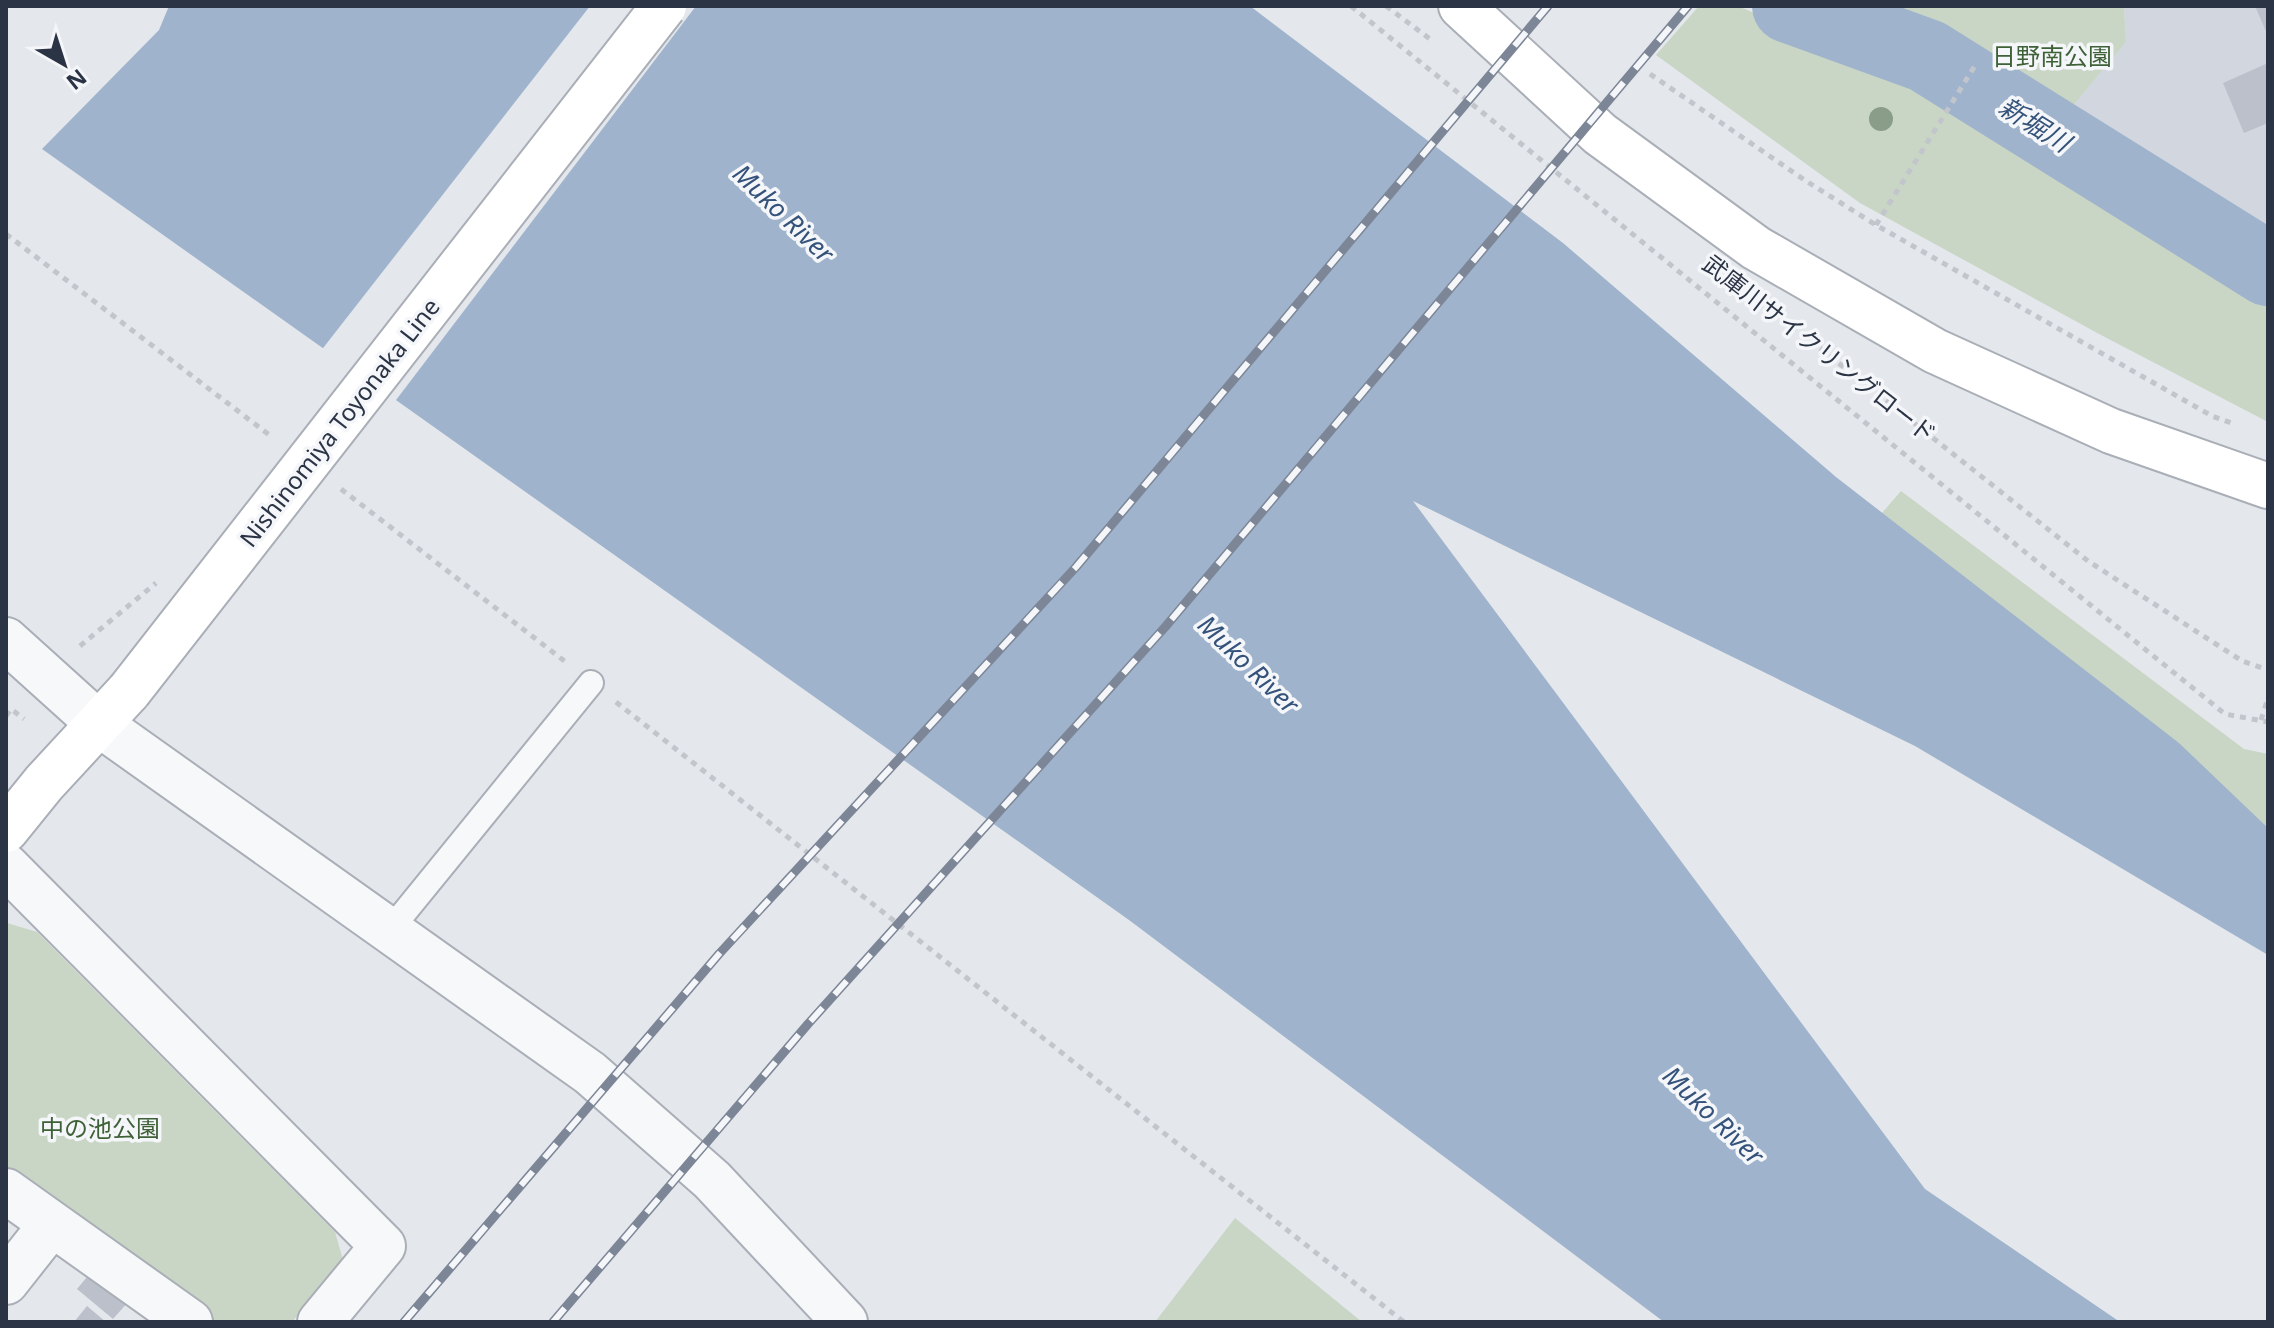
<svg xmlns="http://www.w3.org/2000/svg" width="2274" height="1328" font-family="'Noto Sans','Noto Sans JP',sans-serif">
  <rect width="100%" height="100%" fill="#e4e7ec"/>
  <path fill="#d2d6de" d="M2124 6H2268V246L2067 113 2126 42Z"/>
  <path fill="#c9d6c5" d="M1699 6H1738L1877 66 2268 284V422L2099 334 1860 203 1656 55Z
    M1890 6H2124L2126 42 2067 113 2024 96 1894 11Z
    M1901 491 2244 749 2268 754V834L1882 513Z
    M7 923 37 932 335 1232 343 1260 292 1322H210L6 1172Z
    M1235 1218 1362 1322H1155Z"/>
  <path fill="#9fb4cc" d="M169 6H1250L1563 243 1836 477 2179 743 2268 828V955L1915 746 1413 501 1925 1189 2120 1322H1664L1129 920 42 149 159 30Z"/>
  <path fill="#e4e7ec" d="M590 6H696L393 404 320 352Z"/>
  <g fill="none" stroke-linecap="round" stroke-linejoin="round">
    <path stroke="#9fb4cc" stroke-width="74" d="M1789 6 1927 56 2268 269"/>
  </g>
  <path fill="#bbc0ca" d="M2255 6H2268V36Z
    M2268 63V123L2244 133 2223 83Z
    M92 1271 129 1301 113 1319 77 1289Z
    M87 1306 106 1322H74Z"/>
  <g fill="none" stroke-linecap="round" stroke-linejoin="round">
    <defs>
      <path id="lane" d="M390 930 591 683"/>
      <path id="street" d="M6 640 99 724 590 1073 712 1180 845 1322
        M6 866 383 1246 320 1322
        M6 1191 190 1322
        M6 1282 51 1225"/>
      <path id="secondary" d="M1461 6 1600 134 1756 248 1935 351 2111 431 2268 486
        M6 830 44 783 129 691"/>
    </defs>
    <use href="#lane" stroke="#a9aeb7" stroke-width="28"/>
    <use href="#street" stroke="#a9aeb7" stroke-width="48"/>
    <use href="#secondary" stroke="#a9aeb7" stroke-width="48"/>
    <path stroke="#c2c5cb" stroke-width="5" stroke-dasharray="6 6" stroke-linecap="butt" d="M1351 6 2225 714 2268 722
      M1386 6 1430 39
      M1650 74 1806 181 1876 225 2212 416 2234 424
      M1876 225 1976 64
      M6 234 272 437
      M1773 311 2088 561 2242 661 2268 670
      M341 489 567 663
      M616 702 1404 1322
      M6 716 11 709 24 719
      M2261 720 2268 698"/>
    <use href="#lane" stroke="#f7f8fa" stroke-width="24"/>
    <use href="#street" stroke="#f7f8fa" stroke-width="44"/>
    <use href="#secondary" stroke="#fff" stroke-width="44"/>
    <defs>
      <path id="rail" d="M404 1322 719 954 1076 567 1548 6
        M553 1322 808 1024 1166 626 1688 6"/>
    </defs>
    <use href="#rail" stroke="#7d8696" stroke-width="9"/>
    <use href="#rail" stroke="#f4f6f9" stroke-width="6" stroke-dasharray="18" stroke-linecap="butt"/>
    <defs>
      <path id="secondary-bridge" d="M129 691 664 6"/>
    </defs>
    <use href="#secondary-bridge" stroke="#a9aeb7" stroke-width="48" stroke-linecap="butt"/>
    <path stroke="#c2c5cb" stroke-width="5" stroke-dasharray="6 6" stroke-linecap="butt" d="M80 646 156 583"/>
    <use href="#secondary-bridge" stroke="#fff" stroke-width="44"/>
  </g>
  <circle fill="#899d89" cx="1881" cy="119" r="12"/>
  <g text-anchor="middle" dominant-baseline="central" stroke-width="7" stroke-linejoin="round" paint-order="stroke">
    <g font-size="24" fill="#3f6138" stroke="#f4f6f9">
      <text x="2052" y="55">日野南公園</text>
      <text x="100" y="1127">中の池公園</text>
    </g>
    <g font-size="24" fill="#2b3445" stroke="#f4f6f9">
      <text transform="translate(1820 348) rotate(38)">武庫川サイクリングロード</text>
      <text transform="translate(339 422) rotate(-52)">Nishinomiya Toyonaka Line</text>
    </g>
    <g font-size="26" font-style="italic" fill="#34527a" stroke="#f4f6f9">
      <text transform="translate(2035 124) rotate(32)">新堀川</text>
      <text transform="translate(784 213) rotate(44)">Muko River</text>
      <text transform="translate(1249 664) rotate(44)">Muko River</text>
      <text transform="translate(1714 1115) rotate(44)">Muko River</text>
    </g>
  </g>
  <rect width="2274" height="1328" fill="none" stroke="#2b3445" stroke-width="16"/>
  <g transform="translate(64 64) rotate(141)" stroke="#f4f6f9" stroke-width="6" paint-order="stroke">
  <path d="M0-6L14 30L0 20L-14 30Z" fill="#2b3445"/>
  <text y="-12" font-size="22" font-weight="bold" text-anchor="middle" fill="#2b3445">N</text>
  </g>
</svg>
